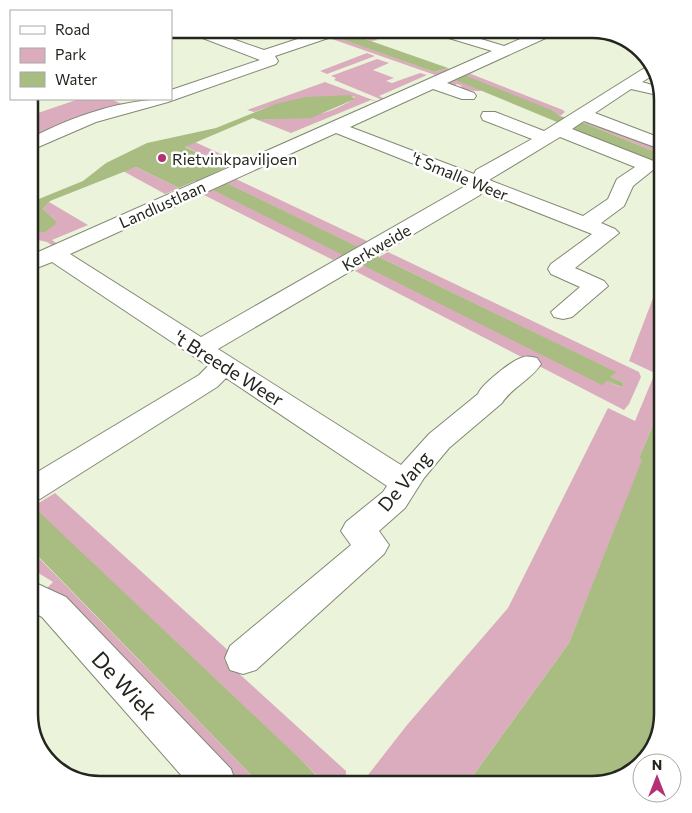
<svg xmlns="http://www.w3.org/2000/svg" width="692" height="813" font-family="Commissioner,sans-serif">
  <rect width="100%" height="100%" fill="#ebf4db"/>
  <path fill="#dbacbe" d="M351 31 378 40 371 41 348 33 337 37 434 72 448 68 450 70 435 75 329 38Z
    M367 53 375 56 327 74 320 71Z
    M377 59 389 63 373 70 394 78 386 81 392 83 420 73 427 75 379 96 387 100 385 101 334 80 336 78 331 76Z
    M466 72 563 110 565 112 560 116 554 111 453 79 484 90C476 93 467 89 458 89L462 86 457 84 451 87 442 84Z
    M325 82 381 103 371 100 291 133 258 120C286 118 312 120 339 107 344 104 352 102 355 97 345 95 338 97 328 97 301 98 279 102 254 112L247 110Z
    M79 99H111L122 104 79 116 40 134 29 128V116Z
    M588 120 663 151V155L584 123Z
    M195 142 238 162 227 167 184 146Z
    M136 167 179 188 165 194 123 171Z
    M236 179 367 241 358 247 226 183Z
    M212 189 344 255 333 260 202 194Z
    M49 202 88 225 52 240 59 245 55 247 47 242 29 238V232L55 220 43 209Z
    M388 252 639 372 641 377 629 404 624 410 355 271 365 265 620 387 624 383 611 377 615 372 379 257Z
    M663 272V401L639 458 643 460 569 643 467 784H361L407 725 508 608 608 408 635 421 655 373 629 361Z
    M55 493 231 653 224 660 346 771V781L343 784H326L36 510 29 514V509Z
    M39 558 260 784H238L101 639 46 589 53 582 35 571 29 577V568Z"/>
  <path fill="#a9bd82" d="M348 33 448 68 434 72 336 37Z
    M464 75 554 111 560 116 584 123 663 155V166L453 79Z
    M350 95 355 99 311 118 258 120 253 118 185 147 227 167 210 175 616 372 611 377 624 383 621 387 607 381 602 385 195 181 179 188 136 167 50 201 43 209 55 220 56 224 45 232H29V203L83 181 106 163 147 143 216 128 275 104 306 97Z
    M663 401V714L656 745 635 770 593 784H467L569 643 642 460 639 458Z
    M36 509 298 757 325 784H260L29 547V514Z"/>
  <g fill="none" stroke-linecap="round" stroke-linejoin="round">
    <defs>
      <path id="minor" d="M185 29H204L264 50 328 29H348L346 32 275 56 278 61 276 64 168 102 96 122 29 151V139C73 116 122 99 171 99V90L260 60 187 32Z
        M427 29H448L504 46 543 29H561L559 32 447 83 474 93 476 96 474 99H462L433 89 350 127 474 174 476 170 532 139 483 120 481 116 483 112H495L544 131 651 64 655 74 642 82 659 87 662 96 631 89 595 113 663 139V150L584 121 572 129 656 162 658 166 633 186 624 206 601 223 615 229 619 233 575 268 604 281 608 286 572 317 563 319 554 317 551 312 580 287 551 274 548 269 551 264 592 234 483 191 480 195 218 349 401 465 429 434 478 394C481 385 511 361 521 358 527 355 531 357 537 358L541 364C531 380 511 388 502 403L449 448 424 478 405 508 379 531 389 545 384 554 256 670 243 674 230 670 225 658 230 646 351 545 341 531 346 522 383 492 387 486 226 378 217 387 40 499 29 502V477L199 375 208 366 52 262 29 271V256L492 51 429 32ZM336 133 467 185 201 337 70 254ZM560 137 635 167 617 179 608 199 583 216 489 180Z
        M29 580 66 597 231 769 236 784H189L42 617 29 610Z"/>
    </defs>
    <use href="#minor" stroke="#818973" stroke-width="2"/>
    <use href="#minor" fill="#fff" fill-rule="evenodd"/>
  </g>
  <circle fill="#b53075" stroke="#fff" stroke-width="2" cx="162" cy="158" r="5"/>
  <g text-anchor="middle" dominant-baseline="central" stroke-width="5" stroke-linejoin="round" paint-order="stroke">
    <g font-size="16" fill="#23261d" stroke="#fff" text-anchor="start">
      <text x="172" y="158">Rietvinkpaviljoen</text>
    </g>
    <g font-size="16" fill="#23261d" stroke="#fff">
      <text transform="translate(460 176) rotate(22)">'t Smalle Weer</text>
      <text transform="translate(162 204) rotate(-24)">Landlustlaan</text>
      <text transform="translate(376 247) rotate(-30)">Kerkweide</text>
    </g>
    <g font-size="19" fill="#23261d" stroke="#fff">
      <text transform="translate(229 368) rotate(32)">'t Breede Weer</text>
      <text transform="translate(404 481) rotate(-50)">De Vang</text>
    </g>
    <g font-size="22" fill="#23261d" stroke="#fff">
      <text transform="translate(125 685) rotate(47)">De Wiek</text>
    </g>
  </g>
  <path d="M0 0H692V813H0ZM100 38H592A62 62 0 0 1 654 100V714A62 62 0 0 1 592 776H100A62 62 0 0 1 38 714V100A62 62 0 0 1 100 38Z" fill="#fff" fill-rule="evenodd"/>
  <path fill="none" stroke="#23261d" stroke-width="2.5" d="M100 38H592A62 62 0 0 1 654 100V714A62 62 0 0 1 592 776H100A62 62 0 0 1 38 714V100A62 62 0 0 1 100 38Z"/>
  <rect x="10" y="10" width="162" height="90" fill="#ffffff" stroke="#a7a8a5"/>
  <rect x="20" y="26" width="25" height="8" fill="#ffffff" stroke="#a7a8a5"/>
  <text x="55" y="35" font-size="15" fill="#23261d">Road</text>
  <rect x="20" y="48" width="25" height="15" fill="#dbacbe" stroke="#a7a8a5"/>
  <text x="55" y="60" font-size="15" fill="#23261d">Park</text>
  <rect x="20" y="72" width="25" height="15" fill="#a9bd82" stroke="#a7a8a5"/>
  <text x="55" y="85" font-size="15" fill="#23261d">Water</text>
  <g transform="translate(657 778)"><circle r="24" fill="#ffffff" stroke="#a7a8a5"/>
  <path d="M0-4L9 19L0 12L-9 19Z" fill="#b53075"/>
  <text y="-8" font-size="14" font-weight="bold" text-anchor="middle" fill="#23261d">N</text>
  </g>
</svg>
